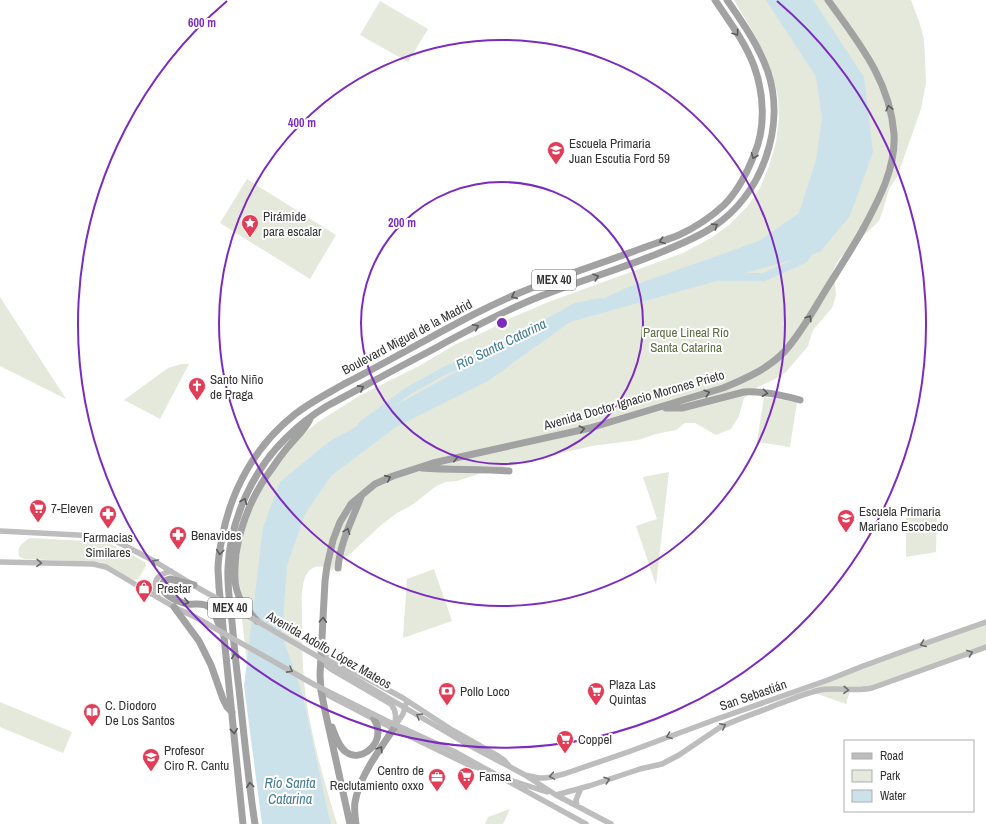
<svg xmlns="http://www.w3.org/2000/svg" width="986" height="824" font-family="'Archivo Narrow',sans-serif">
  <rect width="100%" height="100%" fill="#fff"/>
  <path fill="#e4e9dc" d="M734 0H911L919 21 924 39 926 83 921 109 897 177 889 189 883 210 879 221 839 259 831 275 835 283 836 295 832 308 813 330 808 346 786 372 775 379 756 388 744 398 739 416 731 429 716 435 695 423H685L676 430 656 434 638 440 592 446 566 452 523 464 506 466 482 473 457 481 445 482 435 487 412 505 397 513 380 526 350 554 335 564 332 571C327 566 322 566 316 567 299 571 302 601 302 614 302 636 302 659 304 681 309 730 323 777 337 824H262V815L248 672 238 584V564L241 545 247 521 260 487 293 444 307 431 318 422 359 396 419 366 456 344 484 332 513 317 551 301 683 253 711 238 729 225 747 207 760 188 769 166 776 142 779 117 778 97 773 76 767 59 753 32Z
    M380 1 428 29 408 62 360 35Z
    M247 179 336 235 310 279 220 223Z
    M0 297 66 399 0 366Z
    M181 364H189L160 419 124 400 168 368Z
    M764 397 797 402 790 447 757 442Z
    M669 472 656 585 636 526 657 519 643 477Z
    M906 508 937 512 936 552 906 557Z
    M30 538 107 542 145 562 146 566 138 579 134 580 100 562 24 559 19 556C17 546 22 543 30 538Z
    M434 569 452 621 403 638 407 579Z
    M986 622V647L879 686 850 690 846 704 812 692 811 686Z
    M0 702 72 732 63 753 0 727Z
    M510 809 503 824H485L488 817Z"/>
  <path fill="#cce2eb" d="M766 0H813L864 77 873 152 850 216 820 252 570 322 488 381 396 427 331 476 305 514 287 566 282 635 303 696 328 813 331 824H262L244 686 263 527 280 482 330 441 522 336 626 288 759 241 799 213 816 160 822 118 816 77Z"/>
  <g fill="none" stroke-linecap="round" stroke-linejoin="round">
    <path stroke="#cce2eb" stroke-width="8" d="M721 277H764L804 259 812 248
      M362 425 408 391 446 370 499 349 576 307 600 302"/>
    <path stroke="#bdbdbd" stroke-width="5.5" d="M0 531 97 536 114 540 154 561 200 589
      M0 562 93 564 106 567 174 607 195 617
      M158 597C152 583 155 575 171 571
      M325 656 403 698 452 730 498 756 504 760 509 766
      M323 663 331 669 391 704C397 712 396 718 394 728
      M326 694 374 719 469 765 489 771
      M395 726 403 714 406 704
      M465 743 525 775 556 795 611 824
      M455 752 586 824
      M525 775 539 778H544L551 777 564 774 628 752 717 719 828 680 863 666 932 641 986 622
      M513 781 547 792
      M556 795 589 786 640 769 662 764 679 755 719 728C737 719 757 713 776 705 790 700 805 693 820 690 837 687 854 692 872 688L986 647
      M577 806 576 800 581 788"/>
    <path stroke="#a2a2a2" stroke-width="7" d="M666 408H682L744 392C764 391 782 395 800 400
      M422 468C451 470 480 469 509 471
      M338 568C340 543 352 520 361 497
      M194 585 170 579 164 581C157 594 178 602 188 604 195 605 203 602 209 607 216 611 218 625 222 632
      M174 607 199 641 211 665 223 699 227 707 232 712
      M257 621C249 611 240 603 237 591 233 579 235 566 236 554 241 522 253 493 273 467 277 461 282 454 287 448 295 438 305 430 310 419
      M332 727C335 735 338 746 346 752 360 762 379 747 378 731 378 726 376 722 374 719
      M243 824 219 587C219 581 218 575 218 569 218 559 220 548 222 538 231 490 255 446 294 415 309 403 327 394 344 384 364 374 384 363 404 352 445 330 486 306 529 289 563 276 598 264 632 252 647 246 664 241 679 235 694 228 711 217 724 205 738 191 747 173 754 155 766 128 764 93 754 66 745 42 729 21 715 0
      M255 824C248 779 244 734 239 689 236 666 234 644 232 622 230 604 227 586 228 568 230 521 252 471 286 438 298 426 312 415 327 406 361 388 395 369 430 351 466 331 503 311 541 296 582 280 624 268 664 251 681 244 698 237 713 227 762 195 786 127 768 72 759 46 743 23 727 0
      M350 824 326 715 321 691 320 675 325 581 327 566 333 540 340 522 351 504 375 484 393 476 433 463 590 428 723 388C745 379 768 369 785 351 802 332 814 309 827 288 839 269 851 250 862 231 878 201 896 169 894 134 890 80 858 42 828 0
      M356 824C355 817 354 809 355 802 360 775 379 751 394 728"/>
    <path stroke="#bdbdbd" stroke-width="5.5" d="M200 589 257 621 465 743
      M195 617 315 685 387 721 455 752"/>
  </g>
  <defs><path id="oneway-chevron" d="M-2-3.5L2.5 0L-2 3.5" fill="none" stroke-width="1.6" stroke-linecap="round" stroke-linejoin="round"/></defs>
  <g stroke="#5a5a5a">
    <use href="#oneway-chevron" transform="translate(736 33) rotate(56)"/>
    <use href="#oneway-chevron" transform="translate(889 108) rotate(-104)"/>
    <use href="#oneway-chevron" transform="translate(754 156) rotate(112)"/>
    <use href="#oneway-chevron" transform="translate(715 226) rotate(-33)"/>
    <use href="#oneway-chevron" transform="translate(662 241) rotate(160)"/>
    <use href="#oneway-chevron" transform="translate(596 277) rotate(-19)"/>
    <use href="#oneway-chevron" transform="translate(514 296) rotate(156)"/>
    <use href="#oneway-chevron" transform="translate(809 318) rotate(-57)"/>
    <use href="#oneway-chevron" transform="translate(476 327) rotate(-27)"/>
    <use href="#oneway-chevron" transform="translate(361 388) rotate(-28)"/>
    <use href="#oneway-chevron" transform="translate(707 393) rotate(-17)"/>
    <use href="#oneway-chevron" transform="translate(765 393) rotate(7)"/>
    <use href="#oneway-chevron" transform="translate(582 429) rotate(-13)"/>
    <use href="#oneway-chevron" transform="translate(455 458) rotate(-13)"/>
    <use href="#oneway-chevron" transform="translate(388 478) rotate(-24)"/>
    <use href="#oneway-chevron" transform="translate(244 501) rotate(-68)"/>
    <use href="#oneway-chevron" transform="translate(347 531) rotate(-69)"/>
    <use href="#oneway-chevron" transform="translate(220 552) rotate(97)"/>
    <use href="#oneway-chevron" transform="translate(186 602) rotate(13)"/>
    <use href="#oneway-chevron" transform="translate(323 620) rotate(-87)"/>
    <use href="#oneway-chevron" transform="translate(235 656) rotate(-96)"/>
    <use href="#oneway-chevron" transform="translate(234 731) rotate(84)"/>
    <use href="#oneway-chevron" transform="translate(380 749) rotate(-57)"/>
    <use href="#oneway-chevron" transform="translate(250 785) rotate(-97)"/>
  </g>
  <g stroke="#6a6a6a">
    <use href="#oneway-chevron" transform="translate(155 562) rotate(-150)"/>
    <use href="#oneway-chevron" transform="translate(39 563) rotate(2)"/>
    <use href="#oneway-chevron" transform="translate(923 644) rotate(159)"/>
    <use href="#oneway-chevron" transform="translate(970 653) rotate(-20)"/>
    <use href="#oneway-chevron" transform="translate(290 670) rotate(29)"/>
    <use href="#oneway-chevron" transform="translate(846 690) rotate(3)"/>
    <use href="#oneway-chevron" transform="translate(419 716) rotate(-149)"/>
    <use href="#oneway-chevron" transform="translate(723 726) rotate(-27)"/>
    <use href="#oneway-chevron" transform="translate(669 736) rotate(160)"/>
    <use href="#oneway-chevron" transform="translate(552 776) rotate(170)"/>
    <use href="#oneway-chevron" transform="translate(607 780) rotate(-18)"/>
  </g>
  <g fill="none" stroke="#7b2cbf" stroke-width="2">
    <circle cx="502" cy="323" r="141"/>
    <circle cx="502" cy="323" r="283"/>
    <path d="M777 1A424 424 0 1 1 227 1"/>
  </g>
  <defs>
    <symbol id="school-pin" viewBox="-11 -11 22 30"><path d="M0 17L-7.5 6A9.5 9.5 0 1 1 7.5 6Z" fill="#e13d57" stroke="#fff"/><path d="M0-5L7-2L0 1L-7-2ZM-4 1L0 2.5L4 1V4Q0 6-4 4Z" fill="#fff"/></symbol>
    <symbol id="sight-pin" viewBox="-11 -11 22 30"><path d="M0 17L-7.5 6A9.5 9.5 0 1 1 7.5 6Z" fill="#e13d57" stroke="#fff"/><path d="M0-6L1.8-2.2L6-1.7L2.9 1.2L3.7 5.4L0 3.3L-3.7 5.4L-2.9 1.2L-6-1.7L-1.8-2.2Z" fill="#fff"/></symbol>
    <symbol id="church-pin" viewBox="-11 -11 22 30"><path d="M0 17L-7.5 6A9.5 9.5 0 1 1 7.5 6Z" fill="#e13d57" stroke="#fff"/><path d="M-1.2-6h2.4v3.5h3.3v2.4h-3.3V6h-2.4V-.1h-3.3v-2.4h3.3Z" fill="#fff"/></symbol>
    <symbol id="supermarket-pin" viewBox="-11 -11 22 30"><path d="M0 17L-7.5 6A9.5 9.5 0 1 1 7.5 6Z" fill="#e13d57" stroke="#fff"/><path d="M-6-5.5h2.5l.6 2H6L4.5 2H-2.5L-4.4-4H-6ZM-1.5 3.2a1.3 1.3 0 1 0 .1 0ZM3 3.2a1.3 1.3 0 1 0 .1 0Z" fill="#fff"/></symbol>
    <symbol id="pharmacy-pin" viewBox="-11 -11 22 30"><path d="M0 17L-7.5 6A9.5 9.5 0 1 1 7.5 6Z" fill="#e13d57" stroke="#fff"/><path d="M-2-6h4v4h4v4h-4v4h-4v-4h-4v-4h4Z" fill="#fff"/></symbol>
    <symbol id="shop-pin" viewBox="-11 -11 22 30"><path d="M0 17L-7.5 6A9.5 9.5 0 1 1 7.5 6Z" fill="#e13d57" stroke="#fff"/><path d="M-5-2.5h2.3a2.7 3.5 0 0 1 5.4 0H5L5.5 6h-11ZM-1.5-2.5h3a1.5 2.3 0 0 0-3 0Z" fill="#fff"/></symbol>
    <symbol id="bank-pin" viewBox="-11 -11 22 30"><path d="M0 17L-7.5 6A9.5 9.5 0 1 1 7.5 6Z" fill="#e13d57" stroke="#fff"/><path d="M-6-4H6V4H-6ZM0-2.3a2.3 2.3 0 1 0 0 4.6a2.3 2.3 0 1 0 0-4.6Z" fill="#fff"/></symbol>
    <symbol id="library-pin" viewBox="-11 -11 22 30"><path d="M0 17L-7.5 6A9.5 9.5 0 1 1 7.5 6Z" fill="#e13d57" stroke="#fff"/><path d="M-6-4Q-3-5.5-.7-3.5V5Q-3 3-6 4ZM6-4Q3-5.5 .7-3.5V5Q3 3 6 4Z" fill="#fff"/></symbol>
    <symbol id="office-pin" viewBox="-11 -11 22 30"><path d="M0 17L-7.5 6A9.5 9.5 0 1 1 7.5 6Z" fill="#e13d57" stroke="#fff"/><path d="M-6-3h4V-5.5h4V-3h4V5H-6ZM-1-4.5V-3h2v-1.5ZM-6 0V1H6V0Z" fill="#fff"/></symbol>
  </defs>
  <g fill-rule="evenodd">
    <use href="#school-pin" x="546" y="140" width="20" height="27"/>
    <use href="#sight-pin" x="240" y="213" width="20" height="27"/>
    <use href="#church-pin" x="187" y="376" width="20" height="27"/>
    <use href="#supermarket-pin" x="28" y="498" width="20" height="27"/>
    <use href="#pharmacy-pin" x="98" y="504" width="20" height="27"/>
    <use href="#school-pin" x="836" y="508" width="20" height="27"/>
    <use href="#pharmacy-pin" x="168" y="525" width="20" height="27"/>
    <use href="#shop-pin" x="134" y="578" width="20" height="27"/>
    <use href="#bank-pin" x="437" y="681" width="20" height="27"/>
    <use href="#supermarket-pin" x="586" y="681" width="20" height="27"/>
    <use href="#library-pin" x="82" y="702" width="20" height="27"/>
    <use href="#supermarket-pin" x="555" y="729" width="20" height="27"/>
    <use href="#school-pin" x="141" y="747" width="20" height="27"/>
    <use href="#supermarket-pin" x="456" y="766" width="20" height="27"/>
    <use href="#office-pin" x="427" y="767" width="20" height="27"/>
  </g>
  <g text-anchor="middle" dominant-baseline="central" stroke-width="4" stroke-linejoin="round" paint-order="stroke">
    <g fill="#fff" stroke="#707070" stroke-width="1">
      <rect x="532" y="270" width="44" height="20" rx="3"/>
      <rect x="208" y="598" width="44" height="20" rx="3"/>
    </g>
    <g font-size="12" font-weight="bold" fill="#333">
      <text x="554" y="280">MEX 40</text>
      <text x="230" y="608">MEX 40</text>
    </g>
    <g font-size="13" fill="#333" stroke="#fff" text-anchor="start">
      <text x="569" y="143">Escuela Primaria<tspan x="569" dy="15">Juan Escutia Ford 59</tspan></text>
      <text x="263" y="216">Pirámide<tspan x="263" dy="15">para escalar</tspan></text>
      <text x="210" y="379">Santo Niño<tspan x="210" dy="15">de Praga</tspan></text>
      <text x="51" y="508">7-Eleven</text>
      <text x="859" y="511">Escuela Primaria<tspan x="859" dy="15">Mariano Escobedo</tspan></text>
      <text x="191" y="535">Benavides</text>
      <text x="108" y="537" text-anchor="middle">Farmacias<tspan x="108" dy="15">Similares</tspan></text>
      <text x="157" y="588">Prestar</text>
      <text x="609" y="684">Plaza Las<tspan x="609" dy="15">Quintas</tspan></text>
      <text x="460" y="691">Pollo Loco</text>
      <text x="105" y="705">C. Diodoro<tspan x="105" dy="15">De Los Santos</tspan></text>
      <text x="578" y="739">Coppel</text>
      <text x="164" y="750">Profesor<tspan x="164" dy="15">Ciro R. Cantu</tspan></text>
      <text x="424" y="770" text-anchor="end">Centro de<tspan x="424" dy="15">Reclutamiento oxxo</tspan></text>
      <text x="479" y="776">Famsa</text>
    </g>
    <g font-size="13" fill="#5a6e40" stroke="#fff">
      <text x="686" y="332">Parque Lineal Río<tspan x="686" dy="15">Santa Catarina</tspan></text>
    </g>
    <g font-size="13" fill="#333" stroke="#fff">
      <text transform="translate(407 337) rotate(-28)">Boulevard Miguel de la Madrid</text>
      <text transform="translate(634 400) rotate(-16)">Avenida Doctor Ignacio Morones Prieto</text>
      <text transform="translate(329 650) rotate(30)">Avenida Adolfo López Mateos</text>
      <text transform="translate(753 695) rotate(-19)">San Sebastián</text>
    </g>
    <g font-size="14" font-style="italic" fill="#417b94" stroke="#fff">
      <text transform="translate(501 344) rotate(-26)">Río Santa Catarina</text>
      <text x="290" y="783">Río Santa<tspan x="290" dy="16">Catarina</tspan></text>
    </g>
  </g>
  <circle cx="502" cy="323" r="6" fill="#7b2cbf" stroke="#fff" stroke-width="2"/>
  <g font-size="12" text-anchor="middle" font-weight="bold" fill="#7b2cbf" stroke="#fff" stroke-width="4" stroke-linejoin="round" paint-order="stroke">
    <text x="202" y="27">600 m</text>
    <text x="302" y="127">400 m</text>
    <text x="402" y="227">200 m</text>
  </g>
  <rect x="844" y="740" width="130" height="72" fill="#ffffff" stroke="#adadad"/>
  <rect x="852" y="753" width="20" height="6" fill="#bdbdbd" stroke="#adadad"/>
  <text x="880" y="760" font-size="12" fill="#333333">Road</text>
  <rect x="852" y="770" width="20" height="12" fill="#e4e9dc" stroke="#adadad"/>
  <text x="880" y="780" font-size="12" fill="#333333">Park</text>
  <rect x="852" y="790" width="20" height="12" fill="#cce2eb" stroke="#adadad"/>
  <text x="880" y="800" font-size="12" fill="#333333">Water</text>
</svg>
